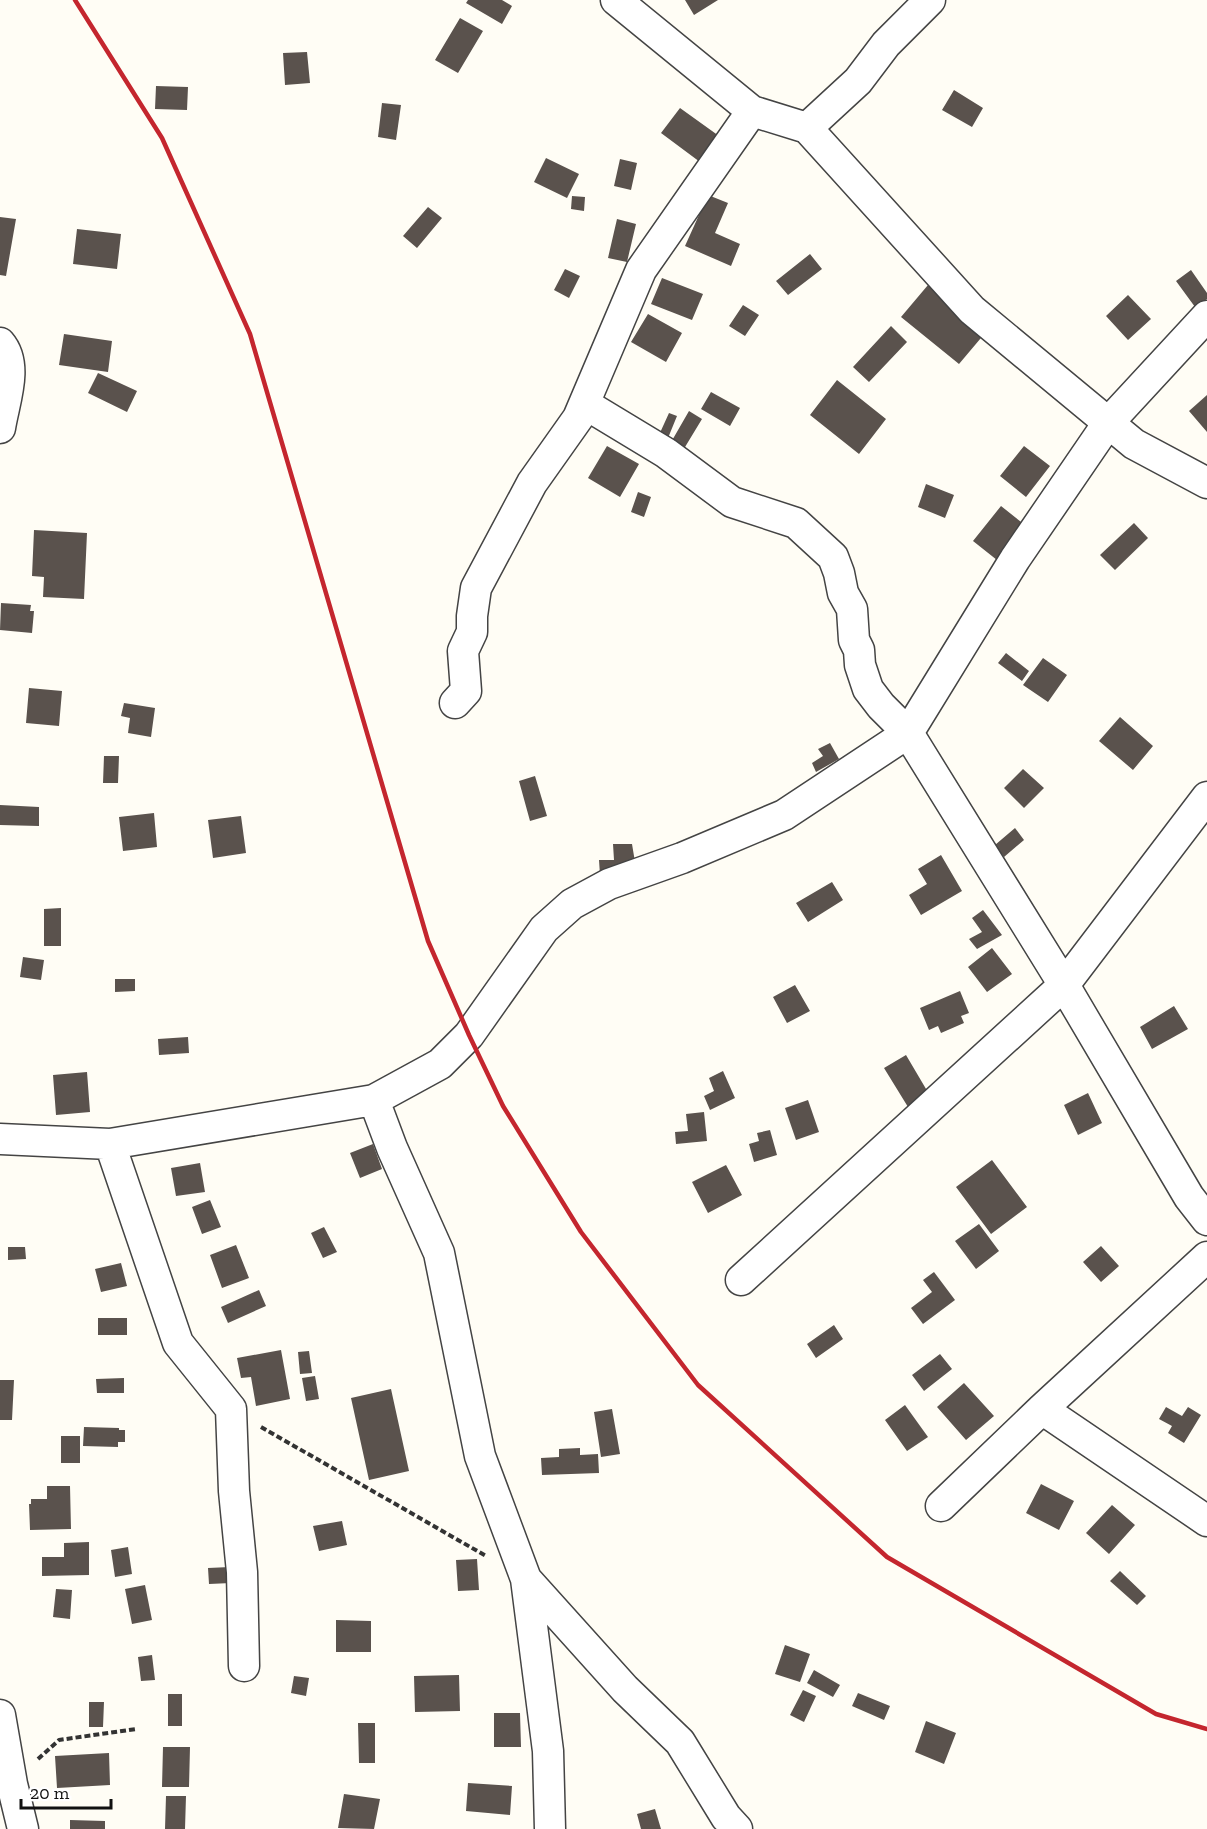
<svg xmlns="http://www.w3.org/2000/svg" width="1207" height="1829" font-family="'Zilla Slab',serif">
  <rect width="100%" height="100%" fill="#fffdf5"/>
  <path fill="#5a524d" d="M468 0H502L512 6 502 24 466 3Z
    M685 0H718L694 15Z
    M460 18 483 31 458 73 435 60Z
    M307 52 310 83 285 85 283 53Z
    M156 86 188 87 187 110 155 109Z
    M954 90 983 108 972 127 942 110Z
    M382 103 401 105 396 140 378 137Z
    M680 108 719 136 700 162 661 133Z
    M546 158 579 174 567 198 534 182Z
    M620 159 637 163 631 190 614 186Z
    M708 195 728 203 715 233 740 244 731 266 685 246Z
    M572 196 585 197 584 211 571 209Z
    M428 207 442 218 417 248 403 236Z
    M0 217 16 219 6 276 0 275Z
    M617 219 636 224 627 262 608 258Z
    M77 229 121 234 117 269 73 264Z
    M810 254 822 269 788 295 776 281Z
    M565 269 580 276 569 298 554 290Z
    M1191 270 1207 293V299L1195 307 1176 281Z
    M662 278 703 294 692 320 651 304Z
    M928 285 986 332 959 364 901 317Z
    M1128 295 1151 319 1128 340 1106 316Z
    M743 305 759 315 745 336 729 326Z
    M648 314 682 333 666 362 631 342Z
    M891 326 907 342 869 382 853 367Z
    M64 334 112 341 108 372 59 365Z
    M98 373 137 391 127 412 88 393Z
    M837 380 886 419 859 454 810 415Z
    M711 392 740 408 730 426 701 409Z
    M1207 395V432L1189 411Z
    M689 411 702 419 682 452 670 444Z
    M669 413 677 416 668 438 659 435Z
    M607 446 639 464 620 497 588 478Z
    M1024 446 1050 466 1026 497 1000 476Z
    M926 484 954 495 945 518 918 507Z
    M638 492 651 497 644 517 631 512Z
    M1001 506 1030 529 1002 564 973 541Z
    M1134 523 1148 538 1115 570 1100 555Z
    M34 530 87 533 84 599 43 597 44 577 32 576Z
    M1 603 31 605 30 611H34L32 633 0 630Z
    M1006 653 1029 671 1022 681 998 663Z
    M1043 658 1067 675 1048 702 1023 685Z
    M29 688 62 691 59 726 26 723Z
    M124 703 155 708 151 737 128 733 130 718 121 716Z
    M1120 717 1153 746 1133 770 1099 741Z
    M830 743 839 759 816 772 812 763 823 756 818 749Z
    M104 756H119L118 783H103Z
    M1023 769 1044 788 1024 808 1004 788Z
    M535 776 547 816 530 821 519 781Z
    M0 805 39 807V826L0 825Z
    M154 813 157 847 123 851 119 817Z
    M241 816 246 853 213 858 208 820Z
    M1015 828 1024 840 1004 857 995 845Z
    M613 844H632L637 874 600 875 599 860H614Z
    M941 855 962 891 921 915 909 895 927 884 918 869Z
    M832 882 843 900 808 922 796 903Z
    M61 908V946H44V909Z
    M983 910 1002 935 977 949 969 939 982 932 972 918Z
    M992 948 1012 974 987 992 968 967Z
    M23 957 44 960 41 980 20 977Z
    M115 979H135V991L115 992Z
    M795 985 810 1011 787 1023 773 997Z
    M960 991 969 1013 961 1016 964 1023 941 1033 938 1026 929 1030 920 1008Z
    M1174 1006 1188 1029 1152 1049 1140 1027Z
    M188 1037 189 1053 159 1055 158 1039Z
    M906 1055 929 1094 908 1107 884 1068Z
    M723 1071 735 1098 710 1110 704 1096 714 1091 709 1078Z
    M87 1072 90 1112 56 1115 53 1075Z
    M1088 1093 1102 1123 1078 1135 1064 1105Z
    M808 1100 819 1132 796 1140 785 1108Z
    M704 1112 707 1141 676 1144 675 1132 688 1131 686 1114Z
    M770 1130 777 1155 754 1162 749 1144 759 1141 757 1133Z
    M373 1144 382 1169 360 1178 350 1153Z
    M992 1160 1027 1207 991 1234 956 1187Z
    M200 1163 205 1192 176 1196 171 1168Z
    M726 1165 742 1195 708 1213 692 1182Z
    M210 1200 221 1227 202 1234 192 1207Z
    M979 1224 999 1251 976 1269 955 1241Z
    M324 1227 337 1252 323 1258 311 1233Z
    M236 1245 249 1278 222 1288 210 1255Z
    M1101 1246 1119 1266 1101 1282 1083 1262Z
    M8 1247H25L26 1259 8 1260Z
    M121 1263 127 1286 101 1292 95 1269Z
    M934 1272 955 1300 923 1324 911 1308 932 1292 923 1280Z
    M259 1290 266 1306 228 1323 221 1307Z
    M98 1318H127V1335H98Z
    M834 1325 843 1339 816 1358 807 1344Z
    M281 1350 290 1399 256 1406 251 1377 241 1378 237 1358Z
    M309 1351 312 1373 300 1374 298 1352Z
    M940 1354 952 1369 924 1391 912 1375Z
    M315 1376 319 1399 306 1401 302 1378Z
    M124 1378V1393H97L96 1379Z
    M0 1380H14L12 1420H0Z
    M964 1383 994 1416 966 1440 937 1407Z
    M391 1389 409 1471 369 1480 351 1398Z
    M905 1405 928 1437 907 1451 885 1420Z
    M1166 1407 1182 1416 1188 1407 1201 1415 1184 1443 1168 1433 1172 1426 1159 1419Z
    M612 1409 620 1454 601 1457 594 1412Z
    M84 1427 119 1428V1430H125V1442H118V1447L83 1446Z
    M61 1436H80V1463H61Z
    M580 1448V1455L598 1454 599 1473 542 1475 541 1458 559 1457V1449Z
    M1041 1484 1074 1501 1059 1530 1026 1513Z
    M47 1486H70L71 1529 30 1530 29 1504H31V1499H47Z
    M1112 1505 1135 1525 1109 1554 1086 1533Z
    M342 1521 347 1545 319 1551 313 1526Z
    M89 1542V1575L42 1576V1557H64V1543Z
    M128 1547 132 1574 115 1577 111 1550Z
    M477 1559 479 1590 458 1591 456 1560Z
    M230 1567 231 1583 209 1584 208 1568Z
    M1120 1571 1146 1596 1137 1605 1110 1581Z
    M145 1585 152 1620 132 1624 125 1589Z
    M56 1589 72 1590 70 1619 53 1617Z
    M336 1620 371 1621V1652H336Z
    M785 1645 810 1654 800 1682 775 1674Z
    M152 1655 155 1680 141 1681 138 1657Z
    M814 1670 840 1685 833 1697 807 1683Z
    M459 1675 460 1711 415 1712 414 1676Z
    M294 1676 309 1678 306 1696 291 1693Z
    M803 1690 816 1696 804 1722 790 1715Z
    M858 1693 890 1706 884 1720 852 1706Z
    M168 1694H182V1726H168Z
    M89 1702H104L103 1727H89Z
    M494 1713H520L521 1747H494Z
    M926 1721 956 1733 944 1764 915 1752Z
    M358 1723H375V1763H359Z
    M163 1747H190L189 1787H162Z
    M109 1753 110 1785 57 1788 55 1756Z
    M468 1783 512 1786 510 1815 466 1811Z
    M344 1794 380 1799 374 1829 338 1828Z
    M166 1796H186L185 1829H165Z
    M655 1809 661 1829H641L637 1814Z
    M70 1820 105 1821V1829H70Z"/>
  <g fill="none" stroke-linecap="round" stroke-linejoin="round">
    <defs>
      <path id="minor" d="M616 0 752 111 807 128 972 310 1134 444 1207 483
        M807 128 858 81 886 44 930 0
        M0 343C19 365 4 402 0 428
        M585 404 666 453 732 502 796 523 833 557 839 573 843 593 852 609 854 640 859 650 860 665 868 689 881 706 908 733 1064 985 1189 1197 1207 1220
        M455 703 466 691 463 651 472 632V616L476 588 532 483 578 418 641 270 752 111
        M374 1100 440 1064 469 1035 544 929 572 904 609 884 682 858 784 815 908 733 1015 559 1108 423 1207 316
        M0 1139 110 1144 178 1343 231 1409 234 1491 242 1572 244 1666
        M110 1144 374 1100 392 1148 439 1253 480 1456 526 1579 548 1751 550 1829
        M741 1280 1064 985 1207 797
        M1042 1409 1207 1521
        M941 1506 1042 1409 1207 1257
        M526 1579 625 1689 680 1742 726 1817 737 1829
        M0 1715 12 1784 23 1829"/>
    </defs>
    <use href="#minor" stroke="#444" stroke-width="33"/>
    <path stroke="#333" stroke-width="4" stroke-dasharray="6 3" stroke-linecap="butt" d="M261 1427 486 1556
      M38 1759 59 1740 136 1729"/>
    <use href="#minor" stroke="#fff" stroke-width="30"/>
    <path stroke="#c4262e" stroke-width="4.5" d="M75 0 162 138 250 334 428 941 469 1035 503 1106 581 1232 698 1385 887 1557 1156 1714 1207 1729"/>
  </g>
  <path d="M21 1799v9h90v-9" fill="none" stroke="#111111" stroke-width="3"/>
  <text x="30" y="1799" font-size="18" fill="#111111" stroke="#ffffff" stroke-width="4.5" paint-order="stroke">20 m</text>
</svg>
